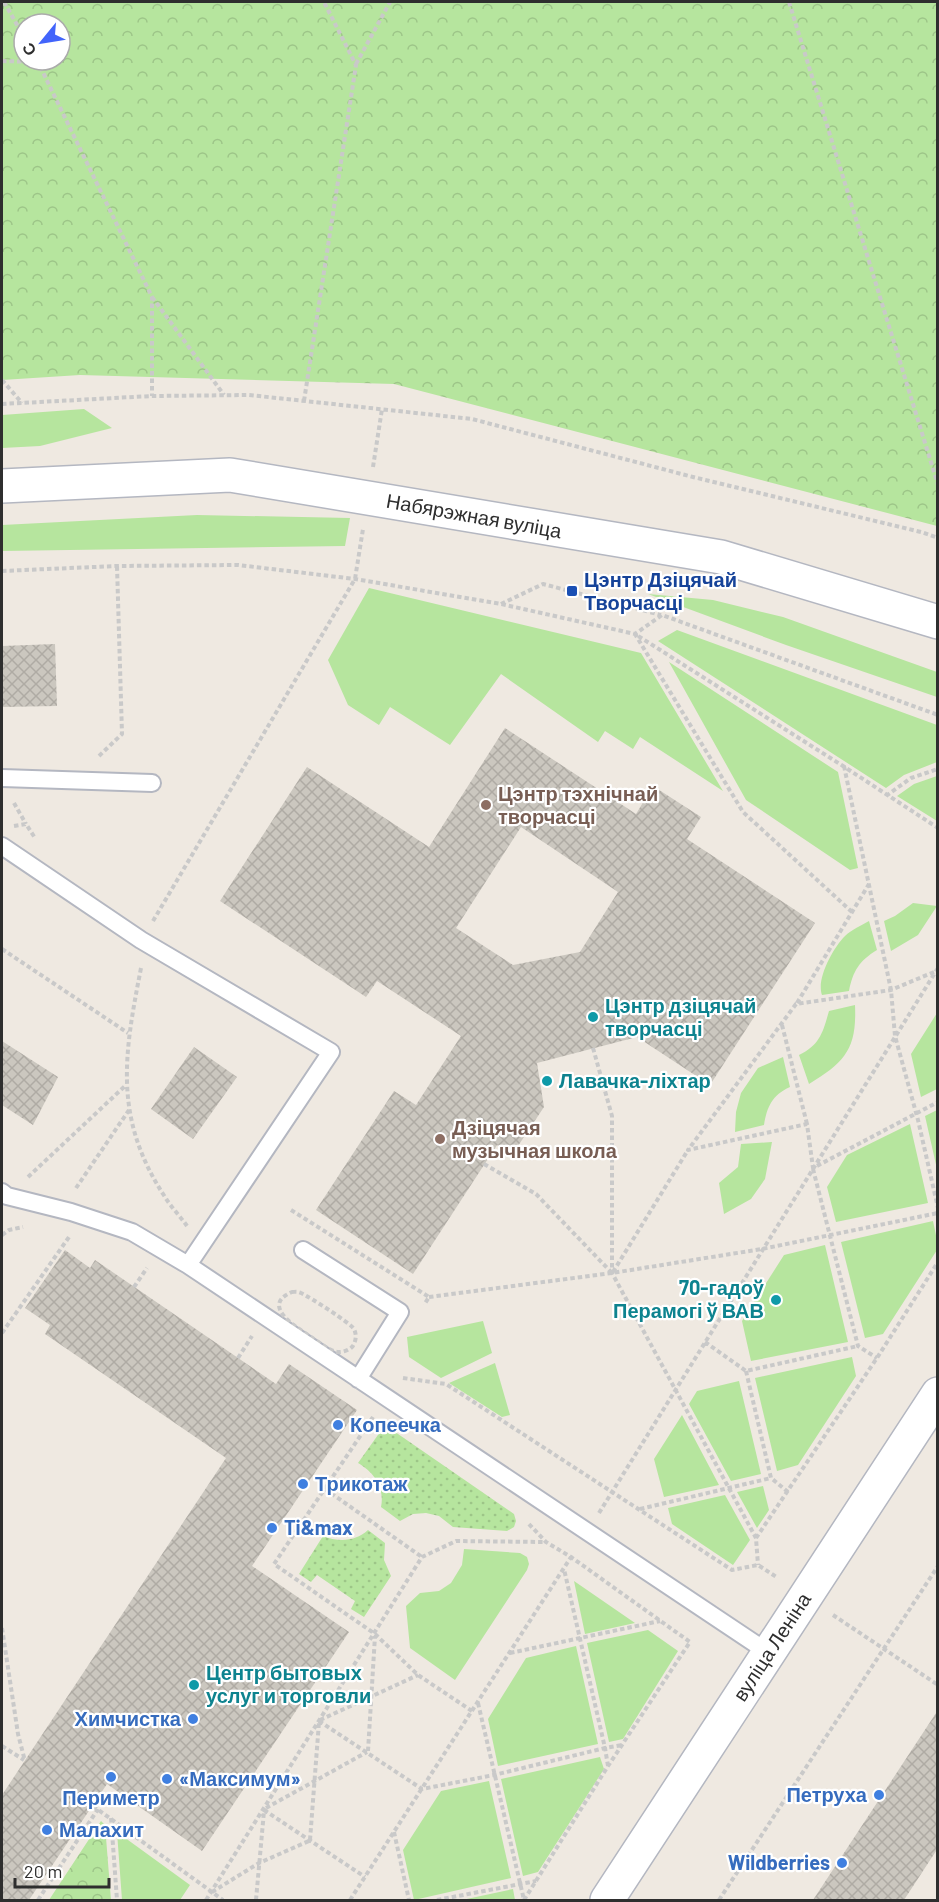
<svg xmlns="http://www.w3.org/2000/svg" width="939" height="1902" font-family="Barlow,sans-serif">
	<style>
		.grass { fill: #b6e59e }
		.forest { fill: url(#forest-crowns); fill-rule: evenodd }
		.park { fill: url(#park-dots) }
		.building { fill: url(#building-cross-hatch); fill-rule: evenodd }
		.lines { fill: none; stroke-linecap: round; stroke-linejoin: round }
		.service-casing { stroke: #b4b7c1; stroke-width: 20 }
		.secondary-casing { stroke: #b4b7c1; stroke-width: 36 }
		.path { stroke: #c9c9c9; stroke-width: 4; stroke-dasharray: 4.5 3; stroke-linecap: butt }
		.service { stroke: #fff; stroke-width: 16 }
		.secondary { stroke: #fff; stroke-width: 33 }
		.transit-dot { fill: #1a4fb4; stroke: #fff; stroke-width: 2 }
		.education-dot { fill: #8d6e63; stroke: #fff; stroke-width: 2 }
		.culture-dot { fill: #0f9aa8; stroke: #fff; stroke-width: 2 }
		.shop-dot { fill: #3f7fe0; stroke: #fff; stroke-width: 2 }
		.labels { text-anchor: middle; stroke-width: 4.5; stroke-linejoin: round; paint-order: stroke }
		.street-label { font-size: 20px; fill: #2e2e2e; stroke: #fff }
		.transit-label { font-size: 20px; font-weight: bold; fill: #164399; stroke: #fff; text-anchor: start }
		.education-label { font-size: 20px; font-weight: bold; fill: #785e54; stroke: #fff; text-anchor: start }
		.culture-label { font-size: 20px; font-weight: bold; fill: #0d838f; stroke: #fff; text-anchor: start }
		.shop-label { font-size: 20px; font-weight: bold; fill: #366cbe; stroke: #fff; text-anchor: start }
	</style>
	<defs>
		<pattern id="forest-crowns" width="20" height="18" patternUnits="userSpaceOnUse" patternTransform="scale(1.5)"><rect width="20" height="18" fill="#b6e59e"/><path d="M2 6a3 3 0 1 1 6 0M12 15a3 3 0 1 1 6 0" fill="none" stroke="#9dc588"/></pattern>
		<pattern id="park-dots" width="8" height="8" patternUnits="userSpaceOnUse" patternTransform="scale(1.5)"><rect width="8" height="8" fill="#b6e59e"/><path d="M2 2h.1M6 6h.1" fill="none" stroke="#9dc588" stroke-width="1.8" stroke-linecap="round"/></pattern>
		<pattern id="building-cross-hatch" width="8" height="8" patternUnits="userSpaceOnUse" patternTransform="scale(1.5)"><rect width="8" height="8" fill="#cbc7bf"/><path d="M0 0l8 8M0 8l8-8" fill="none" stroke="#afaba4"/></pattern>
	</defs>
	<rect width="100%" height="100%" fill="#efe9e1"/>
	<!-- grass -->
	<path class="grass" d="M84 409 112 428 40 446 2 448V415Z
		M197 515 350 518 345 546 2 551V525Z
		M369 588 641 653 723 791 640 737 633 749 605 731 598 742 501 674 450 745 390 707 379 725 348 705 328 660Z
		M648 594 713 600 783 617 937 672V697L786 645Z
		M677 630 937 725V762L904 775 886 788 658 641Z
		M669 662 838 772 858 868 850 870 746 800Z
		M937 776H938L937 821 897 796 914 784Z
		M913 903 937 906 918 935 891 951 884 921 895 916Z
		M869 921 877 950C859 961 853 971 849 991L822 995C816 979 833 948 845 936 851 930 862 925 869 921Z
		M855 1005C857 1049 845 1062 809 1084L799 1055C820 1045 823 1032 829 1011Z
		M937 1013V1089L921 1097 911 1054Z
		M783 1057 790 1087C772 1095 767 1107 764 1125L735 1132 736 1112 741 1093 758 1068Z
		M937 1110V1169L925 1116Z
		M910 1124 928 1203 836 1222 827 1187 847 1155Z
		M772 1142 765 1179 751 1199 724 1214 719 1183 738 1167 741 1144Z
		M933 1221 937 1240V1250L883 1334 865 1338 841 1242Z
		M825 1245 848 1342 751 1361 742 1321 784 1255Z
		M483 1321 492 1353 441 1378 409 1357 407 1337Z
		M852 1357 856 1376 798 1465 777 1471 755 1378Z
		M495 1363 510 1415 502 1417 449 1383Z
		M739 1381 761 1474 731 1481 689 1404 697 1391Z
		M682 1415 719 1485 664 1497 654 1459Z
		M763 1486 769 1510 757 1528 737 1492Z
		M725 1495 750 1540 733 1565 672 1524 668 1508Z
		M464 1549 520 1553 527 1557 529 1564 527 1570 455 1680 410 1648 406 1606 420 1593 439 1591 451 1583 462 1565Z
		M574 1581 635 1623 585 1634Z
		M648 1630 678 1651 623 1739 609 1742 587 1643Z
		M576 1646 598 1744 498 1766 488 1719 526 1658Z
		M600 1757 604 1769 538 1872 523 1876 501 1779Z
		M489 1781 511 1878 414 1900 403 1850 441 1791Z
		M117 1832 190 1885 180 1900H122Z
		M513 1889 515 1900H462Z"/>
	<!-- forest -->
	<path class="forest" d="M2 2H937V526L394 384 80 375 2 380ZM24 24H60V60H24Z
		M101 1821 105 1825 111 1900H49Z"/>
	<!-- park -->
	<path class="park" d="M385 1425 514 1514 516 1521 514 1527 507 1531 453 1527 439 1516 426 1513 413 1514 400 1521 381 1507C385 1488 374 1472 358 1463Z
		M368 1530 385 1543 384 1560 391 1576 364 1617 351 1609 355 1601 317 1575 311 1582 299 1574 323 1536C338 1542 355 1542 368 1530Z"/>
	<!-- building -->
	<path class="building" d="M55 644 57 706 2 707V646Z
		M505 728 636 814 653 786 701 817 687 839 815 923 710 1085 637 1037 537 1063 544 1107 512 1155 497 1145 413 1274 316 1210 394 1091 416 1105 461 1036 377 981 366 997 220 901 307 767 429 847ZM521 827 618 892 580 952 513 965 456 928Z
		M2 1041 58 1077 33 1125 2 1105Z
		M194 1047 237 1077 193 1139 151 1109Z
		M65 1250 90 1268 95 1260 276 1384 289 1364 357 1410 252 1566 349 1632 202 1851 107 1784 29 1900H2V1795L226 1458 45 1334 50 1325 25 1308Z
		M938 1710V1848L904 1900H813Z"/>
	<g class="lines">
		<!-- service casing -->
		<g class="service-casing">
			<path id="service" d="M2 778 152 783
				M2 846 141 940 331 1052 188 1265
				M2 1192 7 1196 71 1212 132 1232 188 1265 769 1653
				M303 1250 400 1312 358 1379"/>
		</g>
		<!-- secondary casing -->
		<g class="secondary-casing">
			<path id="secondary" d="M2 486 230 475 721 557 938 622
				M607 1900 938 1394"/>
		</g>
		<!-- path -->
		<path class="path" d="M4 2 24 37
			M789 2 938 485
			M37 60 152 297V396
			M2 61 37 62
			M356 64 390 2
			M152 297 224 395
			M2 380 22 403
			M304 401 356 65 324 2
			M2 404 152 396 249 395 472 419 693 477 921 532 938 538
			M373 467 382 409
			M2 571 117 566 238 565 355 579 501 604 635 634 662 615 938 715
			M501 604 543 584 661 615
			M99 756 122 734 117 566
			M844 766 891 990 895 1036 918 1120 938 1208
			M886 796 911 778 938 769
			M14 803 26 824
			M14 826 26 824 35 838
			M852 912 743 812 635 634 843 766 938 828
			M153 921 355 579 363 529
			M2 949 128 1033
			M141 968C124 1055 113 1118 165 1197 171 1207 180 1216 187 1226
			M934 972 891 990 796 1004 688 1150 807 1124 813 1168 938 1102
			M797 1003 869 884
			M782 1025 807 1124
			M593 1048 612 1116V1273L756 1538 758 1565
			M484 1164 536 1194 612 1273
			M813 1169 858 1346 877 1358
			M28 1177 125 1086
			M76 1188 129 1110
			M291 1210 429 1297 424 1305
			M2 1235 9 1230 23 1227
			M613 1272 688 1150
			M134 1287 147 1268
			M292 1292C295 1292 297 1291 301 1293 308 1296 352 1324 354 1329 357 1335 356 1342 352 1347 349 1350 344 1352 339 1352 330 1352 319 1342 311 1337 298 1328 259 1306 292 1292Z
			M429 1297 612 1273 762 1249 938 1213
			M2 1333 69 1237
			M705 1342 746 1371 858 1346
			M238 1358 252 1336
			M746 1371 771 1478 788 1492
			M403 1378 446 1384 732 1570 758 1565 778 1578
			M373 1417 274 1564 375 1634 418 1675 472 1711
			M325 1489 422 1557
			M640 1509 771 1478
			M599 1513 938 968
			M756 1538 877 1358 938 1262
			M833 1615 938 1685
			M2 1628 18 1734 25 1761
			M510 1653 660 1621
			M478 1703 524 1900
			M320 1720 418 1675
			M319 1721 422 1789 494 1775 605 1748 564 1569
			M2 1746 24 1760
			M368 1751 375 1636
			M608 1766 605 1748 622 1745
			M93 1806 223 1900
			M266 1808 367 1752
			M264 1810 365 1877
			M111 1818 117 1900
			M394 1832 409 1900
			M310 1840 319 1722
			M212 1892 259 1863 309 1841
			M38 1900 98 1809
			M206 1900 422 1557 456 1541 546 1542
			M256 1900 264 1811
			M350 1900 571 1557
			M437 1900 536 1881
			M524 1900 608 1766 690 1642 571 1557 546 1542 528 1523
			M719 1900 938 1566"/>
		<!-- service -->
		<use href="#service" class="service"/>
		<!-- secondary -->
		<use href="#secondary" class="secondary"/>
	</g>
	<!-- markers -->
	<rect class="transit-dot" x="566" y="585" width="12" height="12" rx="3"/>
	<g class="education-dot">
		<circle cx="486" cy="805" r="6"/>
		<circle cx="440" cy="1139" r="6"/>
	</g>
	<g class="culture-dot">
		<circle cx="593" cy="1017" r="6"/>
		<circle cx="547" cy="1081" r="6"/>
		<circle cx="776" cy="1300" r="6"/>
		<circle cx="194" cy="1685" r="6"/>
	</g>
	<g class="shop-dot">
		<circle cx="338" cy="1425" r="6"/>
		<circle cx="303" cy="1484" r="6"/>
		<circle cx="272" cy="1528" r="6"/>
		<circle cx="193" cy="1719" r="6"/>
		<circle cx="111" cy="1777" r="6"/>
		<circle cx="167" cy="1779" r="6"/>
		<circle cx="879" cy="1795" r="6"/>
		<circle cx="47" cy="1830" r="6"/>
		<circle cx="842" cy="1863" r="6"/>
	</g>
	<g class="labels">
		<!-- street labels -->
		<g class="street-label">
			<text transform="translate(474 516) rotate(10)" y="7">Набярэжная вуліца</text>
			<text transform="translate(772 1647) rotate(-57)" y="7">вуліца Леніна</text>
		</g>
		<!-- transit labels -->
		<g class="transit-label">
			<text x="584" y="587">Цэнтр Дзіцячай<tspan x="584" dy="23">Творчасці</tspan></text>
		</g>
		<!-- education labels -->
		<g class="education-label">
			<text x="498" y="801">Цэнтр тэхнічнай<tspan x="498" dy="23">творчасці</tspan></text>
			<text x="452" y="1135">Дзіцячая<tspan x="452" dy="23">музычная школа</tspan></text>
		</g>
		<!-- culture labels -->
		<g class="culture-label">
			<text x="605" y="1013">Цэнтр дзіцячай<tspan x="605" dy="23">творчасці</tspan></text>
			<text x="559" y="1088">Лавачка-ліхтар</text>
			<text x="764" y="1295" text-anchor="end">70-гадоў<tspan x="764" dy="23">Перамогі ў ВАВ</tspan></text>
			<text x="206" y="1680">Центр бытовых<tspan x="206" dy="23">услуг и торговли</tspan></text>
		</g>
		<!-- shop labels -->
		<g class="shop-label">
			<text x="350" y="1432">Копеечка</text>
			<text x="315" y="1491">Трикотаж</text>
			<text x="284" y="1535">Ti&amp;max</text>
			<text x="181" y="1726" text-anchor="end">Химчистка</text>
			<text x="179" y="1786">«Максимум»</text>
			<text x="867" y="1802" text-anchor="end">Петруха</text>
			<text x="111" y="1805" text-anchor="middle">Периметр</text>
			<text x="59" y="1837">Малахит</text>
			<text x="830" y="1870" text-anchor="end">Wildberries</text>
		</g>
	</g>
	<!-- border -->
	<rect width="939" height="1902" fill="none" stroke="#2e2e2e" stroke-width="6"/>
	<!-- north arrow -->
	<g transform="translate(42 42) rotate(240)"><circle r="28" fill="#ffffff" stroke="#ababab" stroke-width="1.5"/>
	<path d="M0-4.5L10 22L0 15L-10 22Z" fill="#4264fb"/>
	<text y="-9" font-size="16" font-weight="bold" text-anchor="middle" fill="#2e2e2e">С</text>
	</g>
	<!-- scale -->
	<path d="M15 1878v9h94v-9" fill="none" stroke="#2e2e2e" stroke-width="3"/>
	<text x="24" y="1878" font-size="18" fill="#2e2e2e" stroke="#ffffff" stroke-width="4.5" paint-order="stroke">20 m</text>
</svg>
